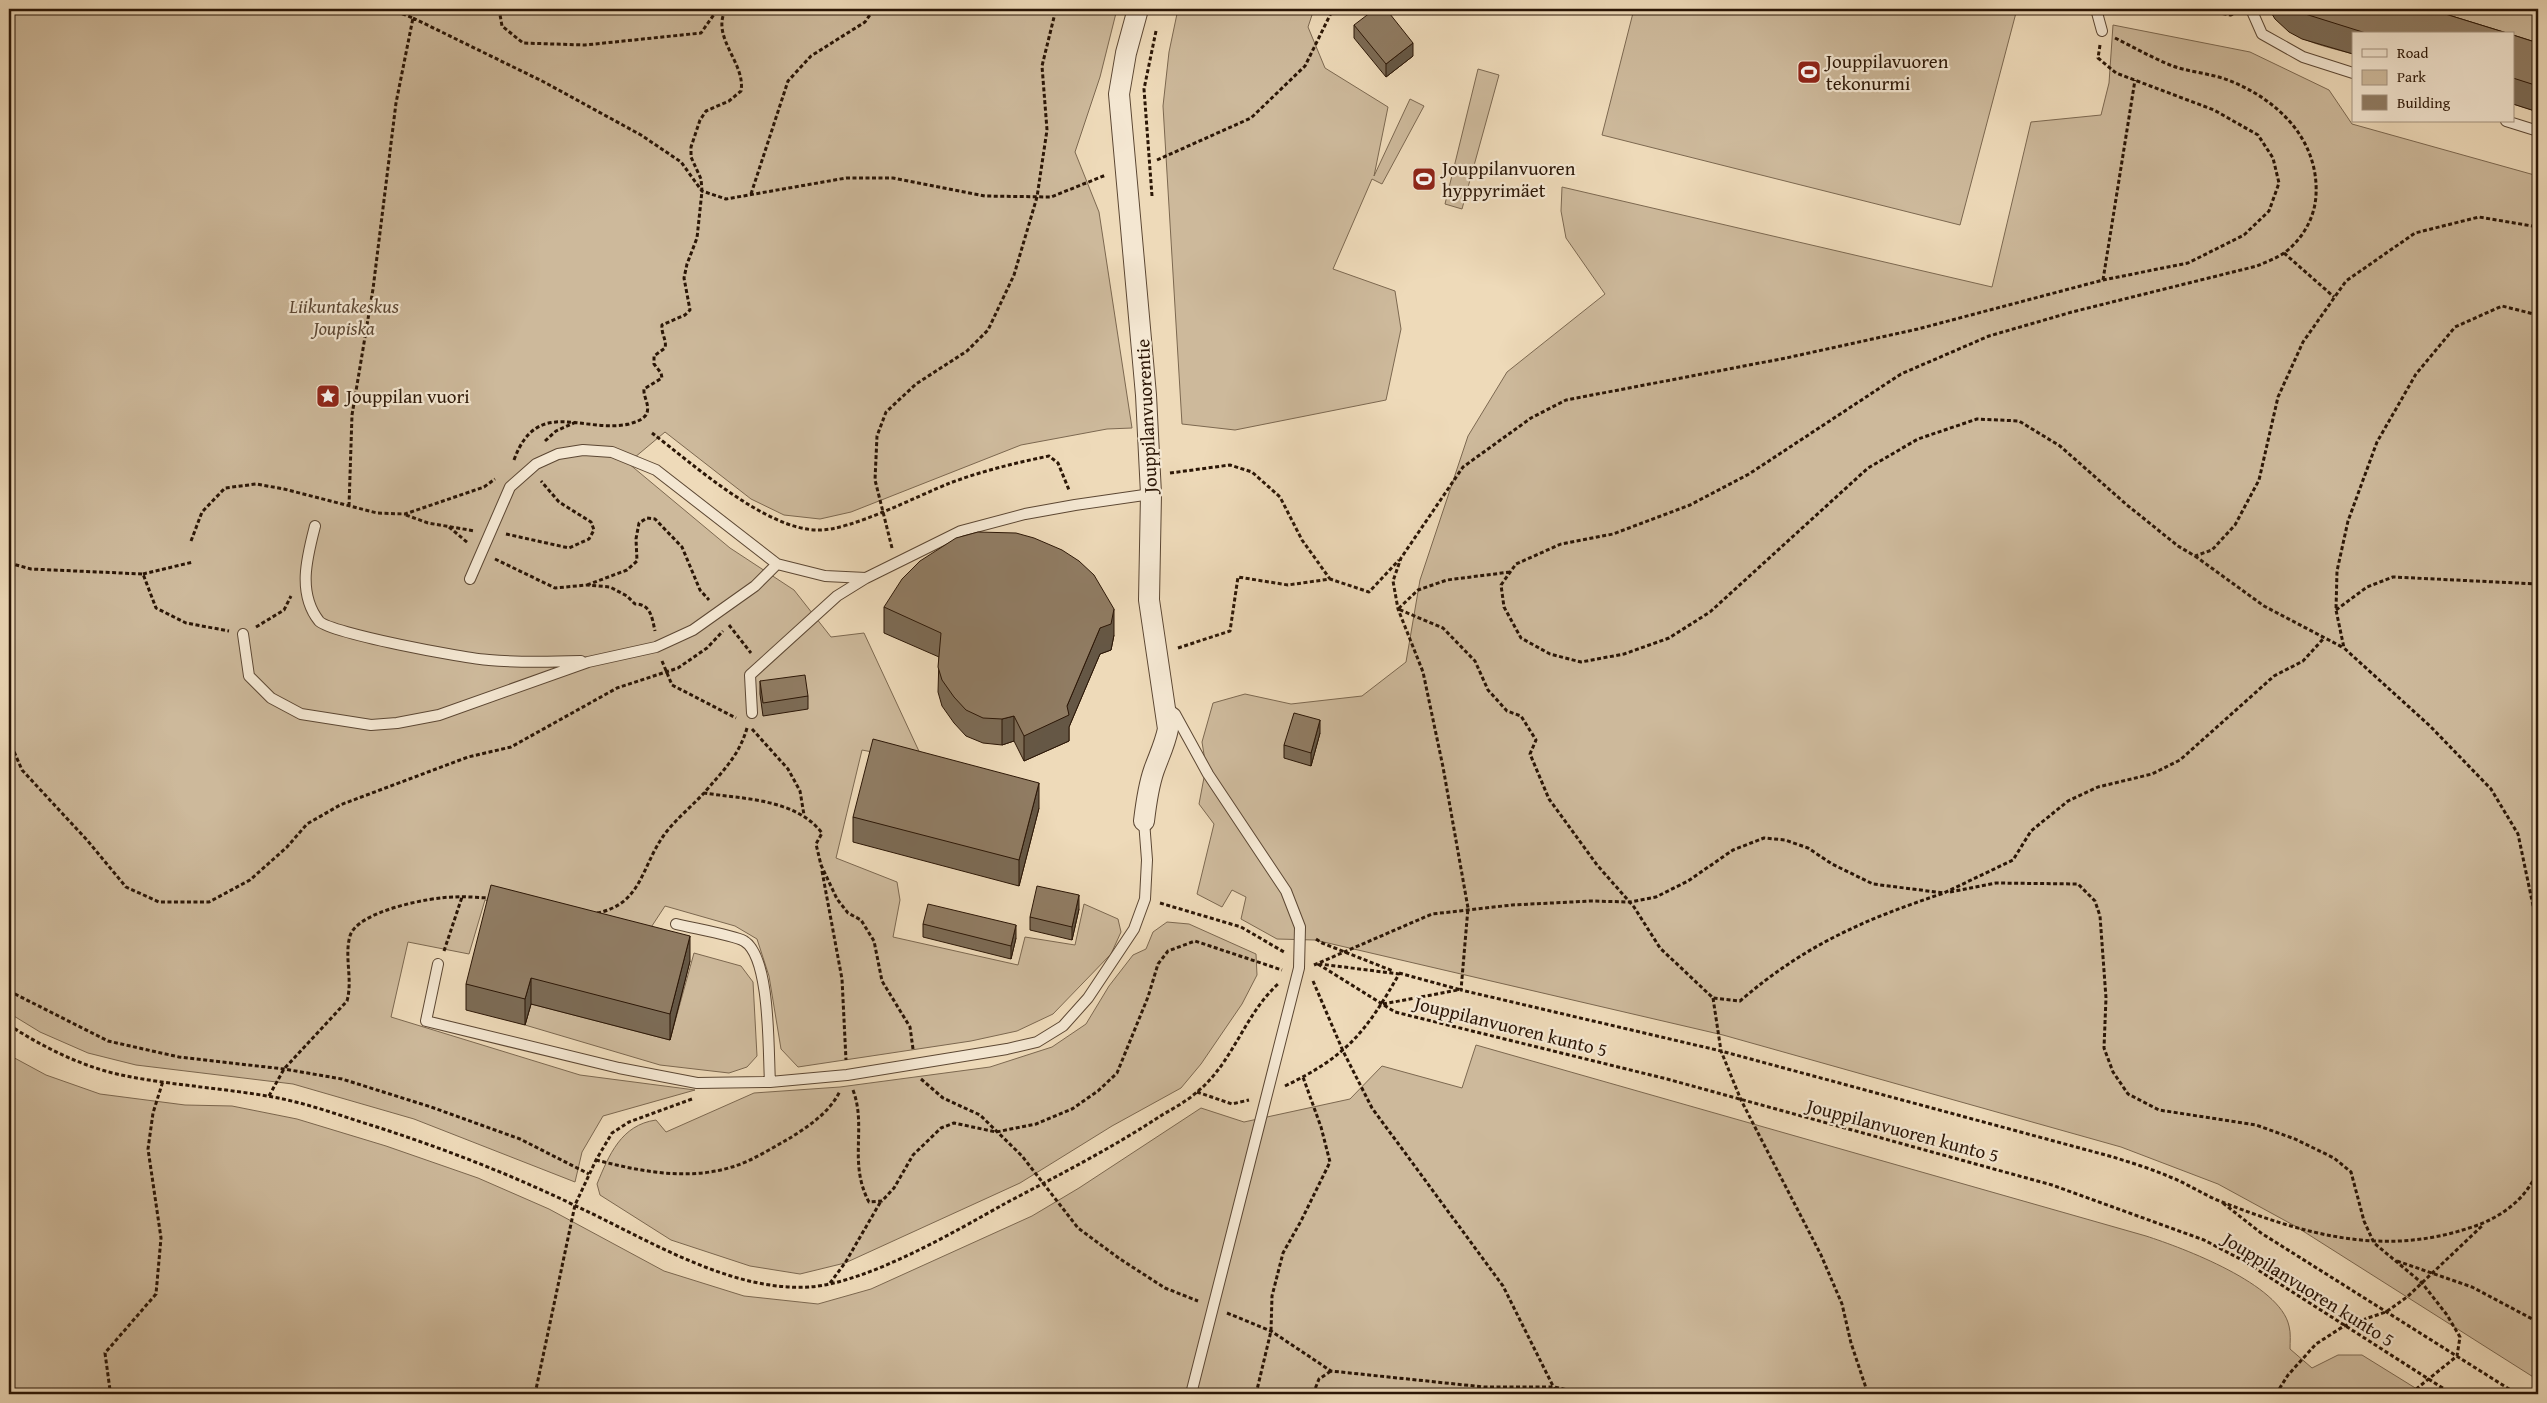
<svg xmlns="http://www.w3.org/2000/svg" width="2547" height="1403" font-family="'Gentium Book Plus',serif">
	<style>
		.green { fill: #cdb99b; stroke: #7c6850 }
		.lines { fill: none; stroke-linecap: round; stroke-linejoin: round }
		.service-casing { stroke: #5c4733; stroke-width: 12 }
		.minor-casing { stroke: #5c4733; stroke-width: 22 }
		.path { stroke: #2b1606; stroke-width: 3; stroke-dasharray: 4 2.5; stroke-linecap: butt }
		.service { stroke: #f4e7d2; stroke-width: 10 }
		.minor { stroke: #f4e7d2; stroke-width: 20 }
		.wall { fill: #7c6b55; stroke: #2b1606 }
		.shaded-wall { fill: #655745; stroke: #2b1606 }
		.building { fill: #907c63; stroke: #2b1606 }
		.labels { text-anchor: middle; stroke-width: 4.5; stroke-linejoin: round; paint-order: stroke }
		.poi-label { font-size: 19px; fill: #2b1606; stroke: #f4e7d2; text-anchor: start }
		.park-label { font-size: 19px; font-style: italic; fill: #5c4733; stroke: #f4e7d2 }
		.street-label { font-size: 19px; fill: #2b1606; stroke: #f4e7d2 }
	</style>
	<rect width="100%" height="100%" fill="#eedab9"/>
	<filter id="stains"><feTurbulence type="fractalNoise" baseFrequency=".004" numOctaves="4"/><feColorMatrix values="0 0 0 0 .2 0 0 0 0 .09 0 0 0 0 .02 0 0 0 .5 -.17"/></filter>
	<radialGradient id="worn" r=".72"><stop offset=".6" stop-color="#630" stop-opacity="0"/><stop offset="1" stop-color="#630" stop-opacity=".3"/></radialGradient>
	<!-- green -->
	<path class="green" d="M9 9H1117L1100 77 1075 152 1099 212 1132 428 1107 429 1021 445 851 512 820 519 784 515 751 499 665 432 628 463 730 548 794 590 831 637 864 633 924 762 862 750 836 858 897 882 900 900 893 937 1018 965 1025 937 1075 945 1084 904 1118 919 1121 932 1111 954 1053 1014 1017 1031 971 1041 798 1067 781 1049 769 976 757 939 735 926 665 906 648 932 624 934 485 900 469 954 408 942 391 1017 580 1075 695 1090 603 1116 582 1152 575 1182 414 1119 293 1084 136 1065 88 1053 40 1032 9 1013Z
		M1178 9H1314L1308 27 1325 68 1388 107 1374 176 1410 99 1424 106 1382 184 1372 179 1333 269 1395 291 1401 329 1386 400 1235 430 1182 424 1163 106 1169 52Z
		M1634 9H2017L1960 225 1602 135Z
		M2269 9H2538V112L2513 104V34H2353V54C2321 45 2287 40 2269 9Z
		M2113 25 2250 52 2329 90 2352 124 2538 176V1380L2295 1226 2218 1184 2121 1147 1723 1035 1315 940 1277 939 1241 919 1246 897 1232 890 1222 907 1197 894 1214 824 1199 804 1206 767 1202 742 1213 703 1245 694 1291 704 1362 696 1406 662 1420 580 1468 436 1507 372 1605 294 1566 238 1561 211 1562 187 1992 287 2031 122 2101 115 2109 83Z
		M1478 69 1499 75 1462 209 1445 204Z
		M1167 922 1189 924 1256 954 1257 975 1242 1004 1201 1064 1181 1088 1112 1126 1020 1183 845 1263 800 1274 750 1266 671 1240 600 1195 597 1184C609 1155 621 1125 656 1120L666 1132 754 1093 840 1087 990 1067 1052 1047 1086 1024 1109 986 1133 955 1146 949 1153 932Z
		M694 953 741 966 753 982 757 1056 747 1067 729 1073 660 1065 525 1025 531 1004 670 1040Z
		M1476 1045 2146 1236C2183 1248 2280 1284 2289 1326 2291 1333 2290 1342 2290 1349L2312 1368 2338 1355H2362L2425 1394H9V1055L46 1075 100 1094 185 1105 232 1106 297 1119 386 1146 478 1178 549 1209 664 1271 744 1296 818 1304 871 1289 1032 1216 1079 1188 1201 1108 1244 1122 1350 1099 1382 1066 1462 1088Z"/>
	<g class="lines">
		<!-- service casing -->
		<g class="service-casing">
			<path id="service" d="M2096 9 2102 31
				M2251 9 2262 34 2303 57 2353 73
				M2506 121 2538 131
				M315 526C307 557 297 593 319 621 329 633 467 659 489 660 520 663 551 662 581 661
				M470 579 510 487 536 464 558 454 583 450 612 452 656 470 777 564 825 576 866 578 961 531 1025 514 1075 505 1151 494
				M243 634 249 676 271 698 301 714 371 725 397 723 439 715 588 662 656 647 693 630 755 586 777 564
				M1168 709 1175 714 1208 774 1286 891 1300 927 1299 968 1191 1394
				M752 713 750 675 837 596 866 578
				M676 924C691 928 733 935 744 941 771 957 768 1052 770 1082
				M438 964 426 1021 619 1068 697 1083 770 1082 847 1075 1007 1049 1037 1042 1063 1026 1088 998 1134 929 1145 899 1147 860 1144 821"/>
		</g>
		<!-- minor casing -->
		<g class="minor-casing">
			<path id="minor" d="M1138 9 1126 53 1119 94 1146 395 1151 494 1149 600 1168 729C1165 744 1159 756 1154 770 1148 787 1146 804 1144 821"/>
		</g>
		<!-- path -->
		<path class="path" d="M499 9 502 26 523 43 585 45 701 33 715 13V9
			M2197 9 2231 15 2235 13
			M413 18 544 82 641 135 681 162 702 191 726 199 846 178H893L985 196 1051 197 1106 175
			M2115 38C2133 47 2151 57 2170 65 2188 72 2209 73 2228 80 2277 99 2319 139 2316 195 2315 217 2303 239 2284 253 2277 258 2266 262 2257 266L2072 312 1989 336 1901 374 1749 474 1690 505 1613 534 1561 544 1516 564 1501 585 1504 607 1521 638 1550 654 1581 662 1624 654 1669 638 1710 612 1868 468 1918 439 1977 419 2019 421 2060 446 2127 505 2178 546 2195 556 2212 550 2235 525 2259 480 2278 397 2303 342 2346 281 2415 233 2479 217 2538 227
			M2100 45 2098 58 2116 73 2214 110 2258 135 2273 158 2279 183 2269 211 2244 235 2188 263 2103 280 1918 329 1786 358 1566 400 1531 418 1463 467 1401 558 1393 581 1398 609 1423 672 1443 767 1468 908 1461 990 1721 1051 2113 1157C2132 1163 2152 1169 2170 1177 2188 1184 2204 1195 2222 1202 2304 1234 2382 1257 2469 1228 2499 1219 2528 1199 2538 1169
			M1157 160 1251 118 1305 66 1333 9
			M751 194 788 81 811 56 865 22 874 9
			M1152 196 1144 89 1156 31
			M2284 253 2334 297
			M2103 280 2135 80
			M2538 315 2502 306 2455 327 2416 374 2377 442 2348 521 2337 571 2336 610 2344 648 2430 726 2491 789 2518 834 2535 915 2538 949
			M652 433C693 464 766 530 818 530 850 531 917 496 950 483 982 471 1015 463 1049 456L1058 463 1069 490
			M545 441 556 431 576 422
			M514 460C537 396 583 434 629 424 636 422 642 420 646 415 651 406 643 397 644 389L662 378 661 373 654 364V356L665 348C667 340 661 334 662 325L685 315 690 310 684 278 687 264 697 238 702 191 701 179 691 157V147L700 120 706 111 729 101 741 91C746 63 710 37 726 9
			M1170 473 1230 465 1252 472 1280 497 1302 540 1330 579
			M349 506 352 415 373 289 396 103 413 18 390 9
			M406 515 428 523 475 531
			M449 527 468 543
			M506 534 569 548 589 539 594 530 591 522 559 502 541 481
			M191 541 202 512 225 488 256 484 284 489 377 513 405 514 484 487 495 479
			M892 548 875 480 877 436 886 412 916 384 967 351 988 330 1014 275 1037 197 1047 130 1042 66 1056 9
			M2195 556 2264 606 2344 648
			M495 559 555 588 587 585 610 587 627 596 635 604C651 604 652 618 655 631
			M9 563 31 569 143 574 156 608 186 623 229 631
			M1510 572 1447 580 1418 590 1398 609 1443 628 1475 661 1488 690 1507 711 1521 716 1536 740 1530 754 1549 799 1597 865 1634 907 1660 948 1713 998 1740 1001C1805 945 1863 920 1944 893
			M143 574 193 562
			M587 585 627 570 637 561 636 539 639 523 647 518 655 519 682 547 700 590 709 600
			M2336 610 2367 587 2393 577 2538 584
			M729 625 751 653
			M256 627 284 610 291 596
			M1178 648 1230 631 1238 577 1288 585 1330 579 1369 592 1399 560
			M662 661 672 685 736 718
			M747 728C739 756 722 772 704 793 744 799 796 799 822 833L816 844 821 865 837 899 848 913 861 920 874 941 882 981 910 1027 913 1049
			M752 729 788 769 800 791 804 815
			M9 740 22 770 87 840 126 887 159 902H209L250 880 287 847 307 824 340 805 468 757 511 747 617 688 678 668 707 648 723 631
			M822 871 842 979 846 1060
			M1950 892 1996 883 2078 884 2095 901 2100 916 2106 998 2104 1048 2113 1072 2128 1094 2159 1110 2256 1125 2295 1139 2334 1158 2351 1172 2364 1221 2374 1243 2422 1283 2447 1315 2460 1337 2457 1356 2410 1394
			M1160 903 1241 927 1284 952
			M597 913C642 904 641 867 664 835 675 820 691 807 704 793
			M1316 939 1322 943 1393 971
			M444 951 462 897
			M1318 964 1395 1012 1667 1079 2052 1185 2204 1240 2244 1261 2452 1394
			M1314 965 1432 914 1512 905 1591 901 1630 902 1656 897 1688 881 1733 850 1764 838 1785 840 1808 848 1832 864 1873 884 1944 893 2013 860 2031 831 2068 801 2098 787 2152 774 2180 760 2274 676 2303 661 2324 638
			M1399 973 1461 990
			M1313 981 1343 1051 1372 1108 1503 1286 1557 1394
			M9 991 108 1041 179 1057 284 1069 342 1079 431 1107 520 1139 589 1174
			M1713 998 1721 1051 1741 1100 1821 1255 1842 1304 1851 1343 1868 1394
			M1383 1004 1458 990
			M9 1025C44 1048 85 1068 126 1076 172 1085 220 1088 267 1096 305 1102 341 1116 377 1127 445 1149 512 1175 576 1206 647 1239 730 1292 810 1287 869 1282 954 1232 1006 1203 1059 1175 1112 1148 1162 1115 1174 1108 1187 1101 1197 1092 1233 1063 1244 1015 1278 984
			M921 1079 943 1098 980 1115 1022 1156 1078 1228 1120 1259 1165 1288 1198 1301
			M1285 1086C1347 1056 1366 1032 1399 974L1320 964
			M853 1090C867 1127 848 1163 869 1202L882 1201 894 1188 913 1155 941 1128 954 1123 996 1132 1036 1124 1072 1109 1098 1091 1117 1073 1148 997 1158 964 1168 951 1195 941 1282 970
			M1197 1092 1232 1104 1249 1100
			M269 1096 284 1069 347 1001C353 979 344 957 350 936 357 911 431 897 454 897 466 896 480 898 492 898
			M596 1160C639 1171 687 1181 732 1167 752 1161 772 1148 790 1138 809 1126 830 1112 840 1091
			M2223 1203 2261 1233 2517 1394
			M2397 1261 2472 1287 2538 1322
			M830 1283 845 1263 881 1201
			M1227 1313 1271 1331 1331 1371 1484 1387H1554L1587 1394
			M114 1394 110 1390 105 1353 156 1294 161 1238 148 1149 153 1113 163 1081
			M535 1394 575 1205 596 1160 612 1133 629 1122 692 1099
			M1256 1394 1271 1331 1272 1296 1283 1253 1301 1221 1330 1162 1321 1127 1303 1077
			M1313 1394 1319 1379 1331 1371
			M2276 1394 2288 1375 2316 1344 2344 1326 2386 1312 2407 1297 2483 1225"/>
		<!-- service -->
		<use href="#service" class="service"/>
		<!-- minor -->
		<use href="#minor" class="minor"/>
	</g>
	<!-- wall -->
	<path class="wall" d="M2269 9H2429L2510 34H2353V54L2302 39 2289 32 2275 19Z
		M1354 25 1413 56 1386 77 1354 38Z
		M2513 35 2538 43V112L2513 104Z
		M884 607 1114 635 1111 650 1100 654 1069 727V741L1024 761 1014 741 1002 745 983 743 966 736 954 723 942 706 938 692 939 657 884 633Z
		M760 681 808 696V709L763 716 760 694Z
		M1320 733 1311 766 1284 758V745Z
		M1039 808 1019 886 853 842V817Z
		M1079 909 1072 940 1030 930V917Z
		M923 924 1016 938 1011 959 923 937Z
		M690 961 670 1040 531 1004 525 1025 466 1010V984Z"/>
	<!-- shaded-wall -->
	<path class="shaded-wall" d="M1413 43V56L1386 77V64Z
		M1114 609V635L1111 650 1100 654 1069 727V741L1024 761V736L1067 706 1100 628Z
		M1014 716V741L1002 745V719Z
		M1320 720V733L1311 766V753Z
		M1039 783V808L1019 886V860Z
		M1079 895V909L1072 940V927Z
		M1016 925V938L1011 959V946Z
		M690 936V961L670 1040V1014Z
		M531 978V1004L525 1025V999Z"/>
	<!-- building -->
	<path class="building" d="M1375 9H1386L1413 43 1386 64 1354 25Z
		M2293 9H2429L2510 34H2369L2302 13Z
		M2513 35 2538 43V86L2513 78Z
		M978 532 1016 533 1034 538 1062 550 1079 561 1094 575 1114 609 1111 624 1100 628 1067 706 1069 715 1024 736 1014 716 1002 719 983 718 966 710 954 697 942 680 938 667 941 633 884 607 902 579 920 561 956 538Z
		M805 675 808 696 763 703 760 681Z
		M1294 713 1320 720 1311 753 1284 745Z
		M873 739 1039 783 1019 860 853 817Z
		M491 885 690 936 670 1014 531 978 525 999 466 984Z
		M1037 886 1079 895 1072 927 1030 917Z
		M928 904 1016 925 1011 946 923 924Z"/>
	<!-- icons -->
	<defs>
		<g id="stadium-square" transform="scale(1.25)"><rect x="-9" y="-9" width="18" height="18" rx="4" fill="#8f2418" stroke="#f4e7d2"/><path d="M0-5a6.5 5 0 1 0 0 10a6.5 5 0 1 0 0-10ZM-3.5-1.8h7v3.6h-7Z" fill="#fff"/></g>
		<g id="sight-square" transform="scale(1.25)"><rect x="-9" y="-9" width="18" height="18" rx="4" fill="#8f2418" stroke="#f4e7d2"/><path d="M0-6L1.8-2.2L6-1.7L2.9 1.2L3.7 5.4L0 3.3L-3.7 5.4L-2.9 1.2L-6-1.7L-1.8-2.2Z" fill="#fff"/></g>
	</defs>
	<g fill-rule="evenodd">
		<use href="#stadium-square" x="1809" y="72"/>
		<use href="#stadium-square" x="1424" y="179"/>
		<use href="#sight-square" x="328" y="396"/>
	</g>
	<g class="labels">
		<!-- poi labels -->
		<g class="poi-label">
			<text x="1826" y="68">Jouppilavuoren<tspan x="1826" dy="22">tekonurmi</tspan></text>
			<text x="1442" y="175">Jouppilanvuoren<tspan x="1442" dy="22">hyppyrimäet</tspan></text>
			<text x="346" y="403">Jouppilan vuori</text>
		</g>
		<!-- park labels -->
		<g class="park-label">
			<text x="344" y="313">Liikuntakeskus<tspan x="344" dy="22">Joupiska</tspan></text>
		</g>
		<!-- street labels -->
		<g class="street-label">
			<text transform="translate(1146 416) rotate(-93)" y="7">Jouppilanvuorentie</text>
			<text transform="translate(1511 1026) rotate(14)" y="7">Jouppilanvuoren kunto 5</text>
			<text transform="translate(1903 1130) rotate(15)" y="7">Jouppilanvuoren kunto 5</text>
			<text transform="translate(2309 1289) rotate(32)" y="7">Jouppilanvuoren kunto 5</text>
		</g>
	</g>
	<!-- margin -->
	<rect width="2547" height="1403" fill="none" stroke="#eedab9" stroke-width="30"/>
	<rect x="10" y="10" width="2527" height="1383" fill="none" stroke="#2b1606" stroke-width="2.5"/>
	<rect x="15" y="15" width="2517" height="1373" fill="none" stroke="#2b1606"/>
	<!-- legend -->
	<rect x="2352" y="32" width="162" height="90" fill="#f4e7d2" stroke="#a49380"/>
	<rect x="2362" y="49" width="25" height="8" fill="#f4e7d2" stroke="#a49380"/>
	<text x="2397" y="58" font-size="15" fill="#2b1606">Road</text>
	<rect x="2362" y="70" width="25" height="15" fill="#cdb99b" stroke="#a49380"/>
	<text x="2397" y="82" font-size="15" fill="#2b1606">Park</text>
	<rect x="2362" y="95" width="25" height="15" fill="#907c63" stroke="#a49380"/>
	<text x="2397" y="108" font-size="15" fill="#2b1606">Building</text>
	<rect width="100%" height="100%" filter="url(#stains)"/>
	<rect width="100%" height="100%" fill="url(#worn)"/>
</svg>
